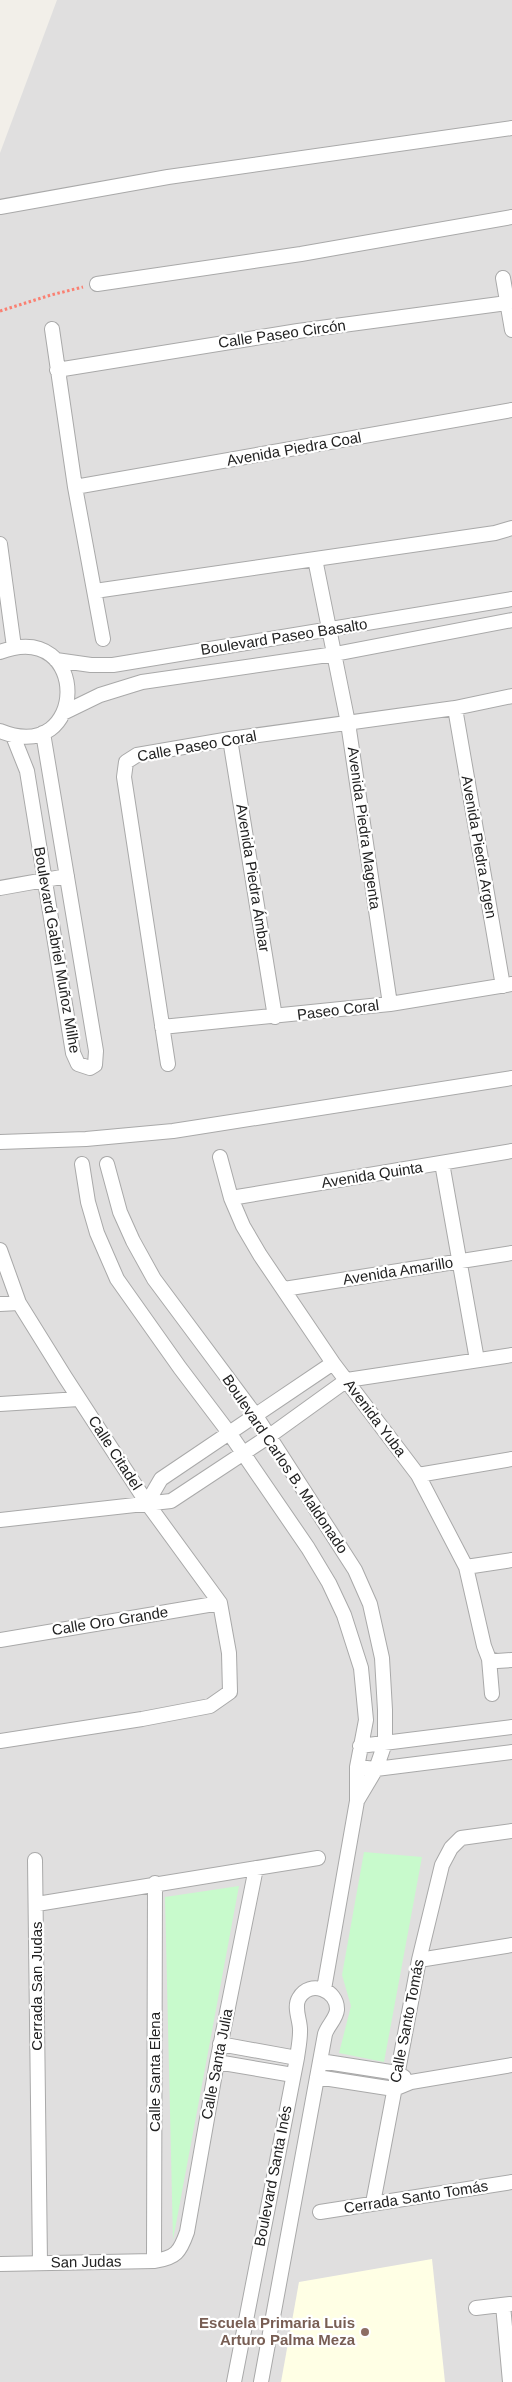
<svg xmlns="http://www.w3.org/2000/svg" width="512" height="2382" font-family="Helvetica,sans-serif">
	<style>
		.residential { fill: #e0dfdf }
		.education { fill: #ffffe5 }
		.park { fill: #c8facc }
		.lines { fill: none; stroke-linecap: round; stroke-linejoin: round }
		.minor-casing { stroke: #a9a9a9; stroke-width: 16 }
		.path { stroke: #fa8072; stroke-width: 3; stroke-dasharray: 2.5 2.5; stroke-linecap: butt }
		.minor { stroke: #fff; stroke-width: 14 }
		.education-dot { fill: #8d6e63; stroke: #fff; stroke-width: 2 }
		.labels { text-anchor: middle; stroke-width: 4.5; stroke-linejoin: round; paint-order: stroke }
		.street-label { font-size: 15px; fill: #222; stroke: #fff }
		.education-label { font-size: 15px; font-weight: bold; fill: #785e54; stroke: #fff; text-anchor: end }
	</style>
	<rect width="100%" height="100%" fill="#f2efe9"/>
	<!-- residential -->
	<path class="residential" d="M57 0H512V2382H0V153Z"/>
	<!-- education -->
	<path class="education" d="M432 2259 445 2382H281L299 2282Z"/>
	<!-- park -->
	<path class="park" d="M364 1852 422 1857 384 2062 339 2053 351 2006 342 1975Z
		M239 1886 173 2240 165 1897Z"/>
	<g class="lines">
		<!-- minor casing -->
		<g class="minor-casing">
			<path id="minor" d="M0 207 168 177 512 128
				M503 278 512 330
				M97 284 301 254 512 217
				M52 329 75 487 103 639
				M57 370 298 331 507 303
				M75 487 512 410
				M0 544 14 647
				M315 559 348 723 390 1004
				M95 591 495 533 512 528
				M0 652C91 618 89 767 0 731
				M56 660 91 665H113L512 599
				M455 708 503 986
				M63 713 100 695 142 682 335 654 512 620
				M13 736 27 771 73 1053 78 1064 90 1068 95 1065 96 1051 43 733
				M230 739 275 1017
				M0 888 67 876
				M162 1027 390 1004 512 984
				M168 1064 124 777 126 762 137 755 230 739 455 708 512 696
				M0 1142 86 1139 173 1131 512 1078
				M220 1157 231 1198 243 1226 260 1255 333 1363 418 1475 466 1567 484 1646 489 1659 492 1694
				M442 1163 477 1360
				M82 1164 88 1202 97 1233 117 1279 180 1368 230 1434 308 1548 329 1583 344 1615 361 1668 366 1720 357 1767V1801
				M107 1164 120 1212 133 1241 154 1279 256 1416 355 1570 370 1604 382 1658 385 1710V1743L376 1769 357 1767
				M231 1198 512 1151
				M0 1250 19 1303 65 1377 147 1503 220 1603 229 1653 230 1692 210 1706 142 1719 0 1741
				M284 1289 512 1253
				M0 1304 19 1303
				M0 1404 79 1399
				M418 1475 512 1459
				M147 1503 161 1479 333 1363
				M0 1520 171 1501 268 1437 347 1380 512 1355
				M466 1567 512 1560
				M0 1640 220 1603
				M489 1659 497 1661 512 1660
				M360 1746 512 1727
				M35 1860 40 2263
				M37 1904 318 1858
				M419 1960 512 1945
				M324 1989 357 1801 376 1769 512 1752
				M220 2044 297 2058
				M320 2061 397 2073 404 2077
				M217 2062 293 2075
				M317 2077 394 2089 411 2082 512 2065
				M373 2203 419 1960 442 1865 451 1848 461 1838 512 1831
				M320 2212 512 2182
				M154 2261 155 1883
				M0 2264 154 2261C176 2258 180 2252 187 2232L217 2062 256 1868
				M503 2305 510 2382
				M476 2308 510 2304
				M234 2382 297 2058C298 2050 300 2041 300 2032 301 2021 293 2008 299 1998 310 1979 338 1990 337 2010 336 2019 328 2025 325 2034L261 2382"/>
		</g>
		<!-- path -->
		<path class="path" d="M0 311 51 295 83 287"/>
		<!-- minor -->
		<use href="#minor" class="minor"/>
	</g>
	<!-- markers -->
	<circle class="education-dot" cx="365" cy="2332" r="5"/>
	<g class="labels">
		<!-- street labels -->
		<g class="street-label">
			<text transform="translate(282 334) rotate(-8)" y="5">Calle Paseo Circón</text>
			<text transform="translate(294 449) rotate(-10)" y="5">Avenida Piedra Coal</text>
			<text transform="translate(284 637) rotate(-9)" y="5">Boulevard Paseo Basalto</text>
			<text transform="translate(197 746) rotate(-10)" y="5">Calle Paseo Coral</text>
			<text transform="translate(364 828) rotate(82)" y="5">Avenida Piedra Magenta</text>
			<text transform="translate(479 847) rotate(80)" y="5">Avenida Piedra Argen</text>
			<text transform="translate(253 878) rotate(81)" y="5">Avenida Piedra Ámbar</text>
			<text transform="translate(57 950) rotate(80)" y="5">Boulevard Gabriel Muñoz Milhe</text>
			<text transform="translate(338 1010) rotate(-7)" y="5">Paseo Coral</text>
			<text transform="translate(372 1175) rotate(-9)" y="5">Avenida Quinta</text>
			<text transform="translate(398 1271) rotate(-9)" y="5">Avenida Amarillo</text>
			<text transform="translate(375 1418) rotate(53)" y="5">Avenida Yuba</text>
			<text transform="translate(115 1453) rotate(57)" y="5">Calle Citadel</text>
			<text transform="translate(285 1464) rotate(56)" y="5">Boulevard Carlos B. Maldonado</text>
			<text transform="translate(110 1621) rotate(-9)" y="5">Calle Oro Grande</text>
			<text transform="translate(37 1986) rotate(-90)" y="5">Cerrada San Judas</text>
			<text transform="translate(407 2021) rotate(-79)" y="5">Calle Santo Tomás</text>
			<text transform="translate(217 2064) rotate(-79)" y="5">Calle Santa Julia</text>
			<text transform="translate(155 2072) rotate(-90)" y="5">Calle Santa Elena</text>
			<text transform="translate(273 2176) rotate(-79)" y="5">Boulevard Santa Inés</text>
			<text transform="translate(416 2197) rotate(-9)" y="5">Cerrada Santo Tomás</text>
			<text transform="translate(86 2262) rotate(-1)" y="5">San Judas</text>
		</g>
		<!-- education labels -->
		<g class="education-label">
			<text x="355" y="2328">Escuela Primaria Luis<tspan x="355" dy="17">Arturo Palma Meza</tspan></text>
		</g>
	</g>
</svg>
